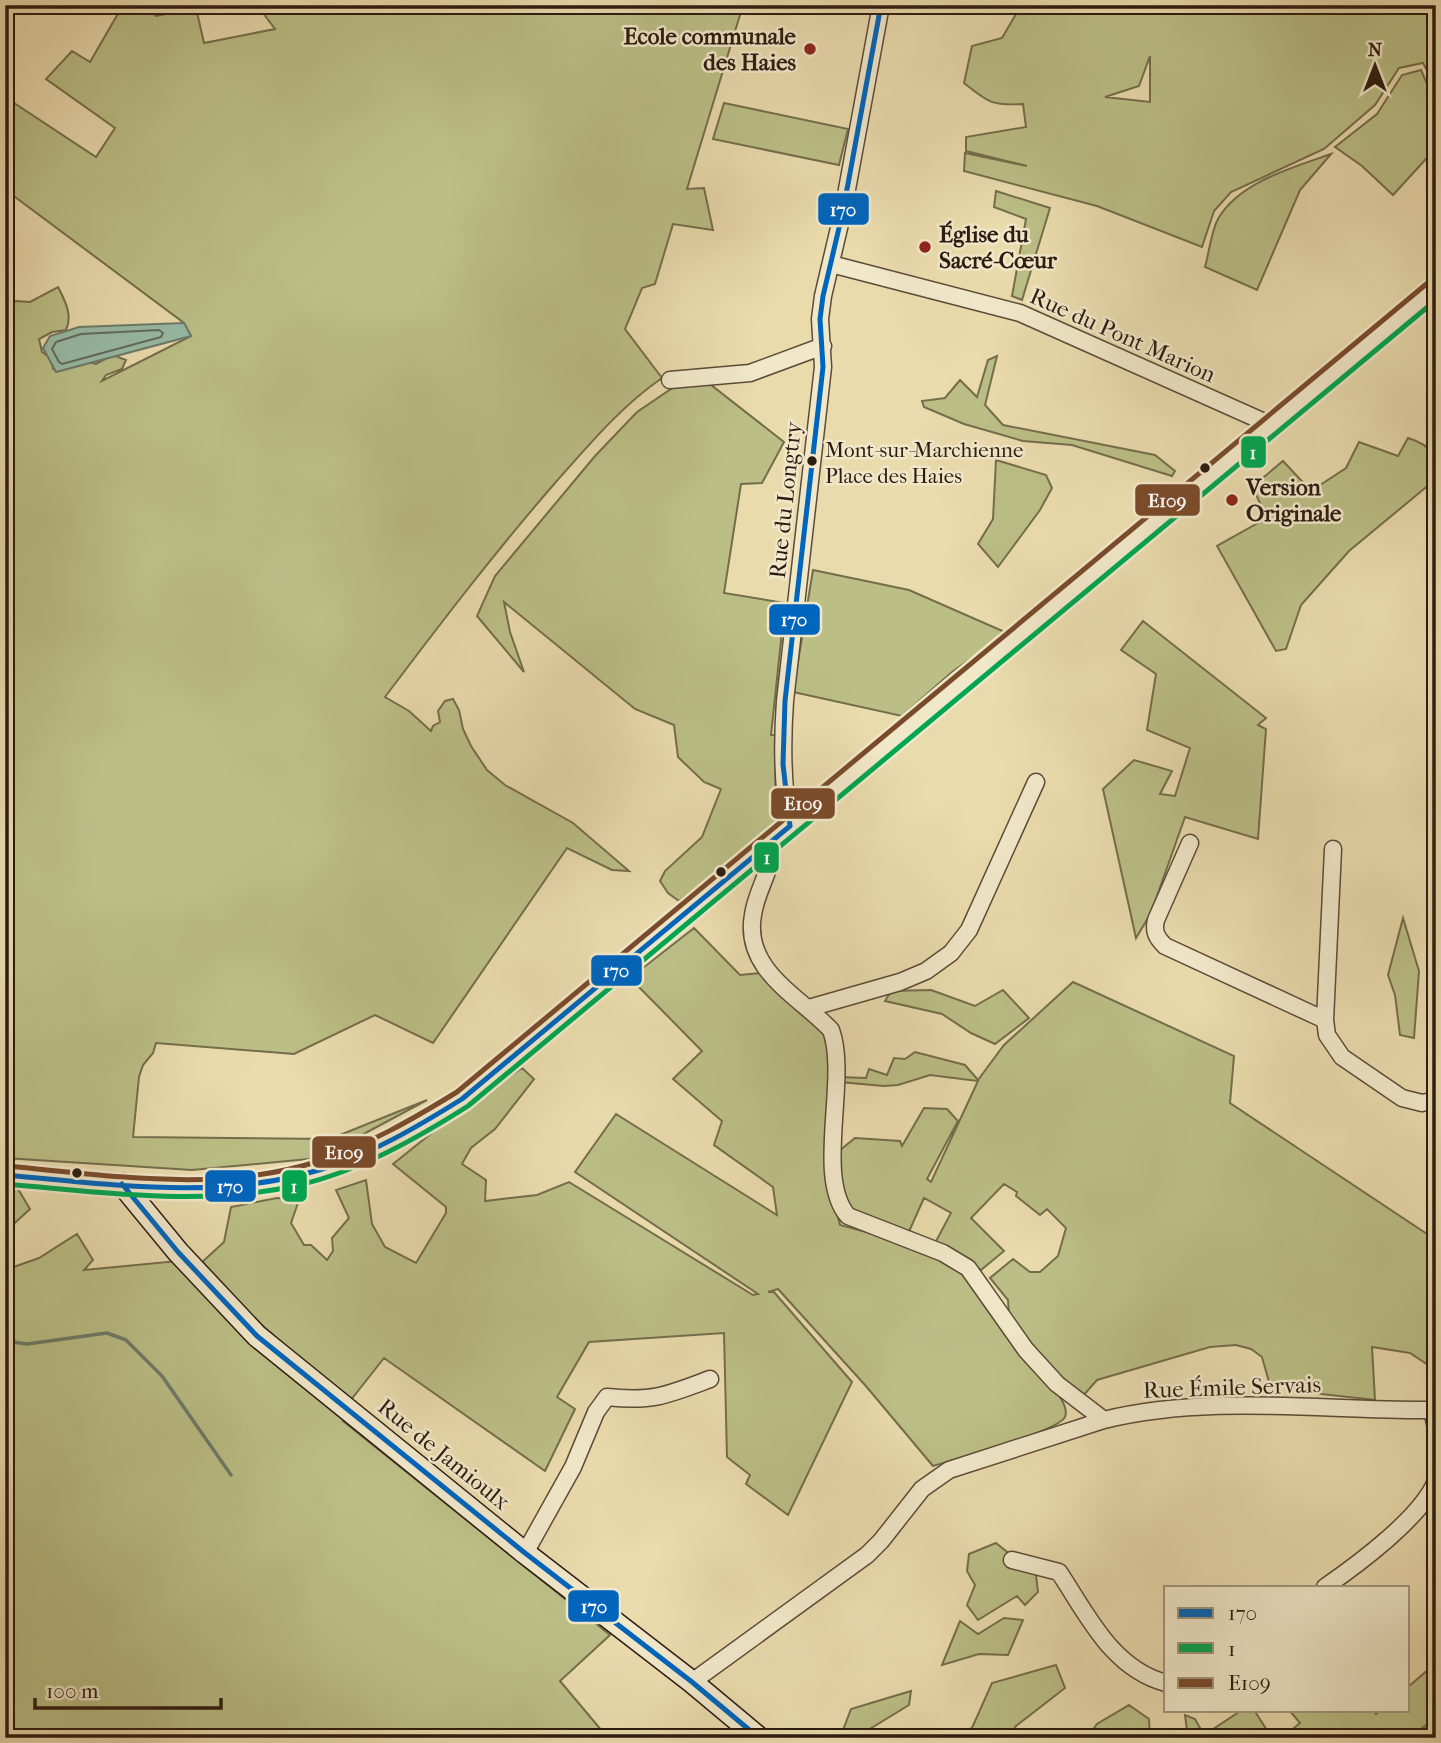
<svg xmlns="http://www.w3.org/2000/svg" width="1441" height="1743" font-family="'IM FELL French Canon',serif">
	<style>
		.green { fill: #bbbf86; stroke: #746d4c; stroke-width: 2; fill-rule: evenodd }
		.water { fill: #98bba6; stroke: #6d7b6a; stroke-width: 2 }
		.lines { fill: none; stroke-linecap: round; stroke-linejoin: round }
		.shore { stroke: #626b5c; stroke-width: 2 }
		.stream { stroke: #6d7b6a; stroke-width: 3.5 }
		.street-casing { stroke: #5c4b38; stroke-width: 19 }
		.secondary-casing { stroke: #2d1b11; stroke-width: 24 }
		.street { stroke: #f1e8ca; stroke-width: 16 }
		.secondary { stroke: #f1e8ca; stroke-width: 21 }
		.bus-1-casing { stroke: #f1e8ca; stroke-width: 10 }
		.bus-2-casing { stroke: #f1e8ca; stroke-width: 10 }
		.bus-3-casing { stroke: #f1e8ca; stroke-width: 10 }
		.bus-1 { stroke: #0065bd; stroke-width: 5 }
		.bus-2 { stroke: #00a651; stroke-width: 5 }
		.bus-3 { stroke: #7a4b2a; stroke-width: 5 }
		.poi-dot { fill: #8f2418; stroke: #f1e8ca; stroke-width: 2.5 }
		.bus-dot { fill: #2d1b11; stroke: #f1e8ca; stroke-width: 2.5 }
		.labels { text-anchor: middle; stroke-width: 5; stroke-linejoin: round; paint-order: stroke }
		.bus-label { font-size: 21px; fill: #2d1b11; stroke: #f1e8ca; text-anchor: start }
		.poi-label { font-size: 23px; font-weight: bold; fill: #2d1b11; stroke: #f1e8ca; text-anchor: start }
		.street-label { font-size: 23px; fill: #2d1b11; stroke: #f1e8ca }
		.line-badge { stroke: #f1e8ca; stroke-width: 2.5 }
		.badge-label { font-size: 19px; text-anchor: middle; font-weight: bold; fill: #fff }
	</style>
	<rect width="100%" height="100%" fill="#eadbad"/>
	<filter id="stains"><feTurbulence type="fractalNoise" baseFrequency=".00286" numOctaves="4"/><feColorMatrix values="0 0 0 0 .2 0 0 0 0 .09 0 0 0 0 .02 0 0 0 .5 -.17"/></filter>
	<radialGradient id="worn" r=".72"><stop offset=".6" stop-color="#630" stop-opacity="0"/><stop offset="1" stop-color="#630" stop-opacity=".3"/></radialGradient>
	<!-- green -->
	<path class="green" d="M123 5H143L156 16 196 8 204 43 275 29 257 5H372L374 7 376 5H743L687 189 704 188 713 230 673 224 655 284 642 288 625 329 662 378C620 407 589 445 555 483 495 552 440 624 385 697L409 711 431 731 433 726 440 722 438 711 445 701 453 699 459 710 463 729 471 746 487 770 505 785 573 823 629 871 612 870 567 848 433 1043 375 1015 294 1054 156 1043 153 1053 143 1065 139 1077 133 1137 330 1139 427 1100 319 1158 192 1170 5 1158V375L9 369 5 365V351L14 335 5 332V306L16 301 30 302 58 287C65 301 73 315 66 330L52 332 39 339 42 352 52 359 53 369C69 372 81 359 96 364L113 355 126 360 122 369 106 375 102 381 191 336 184 323 7 191 9 198 5 217V97L96 157 115 128 46 79 72 51 90 62Z
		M1014 5H1436V87L1423 63 1399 68 1375 105 1324 149 1231 192 1214 211 1202 247 1097 206 964 171 965 153 1027 166 966 151V137L1026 127 1023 104C991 106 988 102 964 83L972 46 1002 38 1016 14ZM1150 56V102L1105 97 1139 86Z
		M1421 70 1436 104V148L1393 195 1362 166 1335 147 1377 114 1402 75Z
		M724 103 848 129 839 165 713 139Z
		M1331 154 1300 190 1257 290 1205 267C1209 253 1211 232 1218 219 1239 182 1294 167 1331 154Z
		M996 191 1050 208 1022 300 1012 296 1026 219 994 207Z
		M997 356 985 405 1003 425 1155 455 1175 471 1172 476 1072 445 1023 441 964 424 924 407 922 401 945 398 960 380 977 397 988 360Z
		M698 381 711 385 784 442 762 483 741 484 724 593 785 603 771 735H776L775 828 679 901 668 893 660 881 665 871 702 837 721 789 704 782 678 757 674 725 635 709 504 602 510 632 524 672 477 616 495 576 595 456 637 412 674 387Z
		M1408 438C1433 446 1436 454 1436 479L1349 551 1301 605 1286 649 1276 651 1217 546 1265 519 1266 515 1252 487 1283 461 1311 491 1346 468 1359 442 1398 456Z
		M996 460 1046 475 1052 488 1040 510 998 567 978 544 993 519Z
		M813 570 909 590 1007 633 952 672 902 716 793 692Z
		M1143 621 1266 718 1258 725 1266 729 1258 839 1185 817 1151 913 1136 938 1103 789 1134 760 1172 771 1160 794 1175 796 1190 748 1147 730 1156 674 1121 650Z
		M1403 918 1419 971 1414 1038 1400 1035 1395 995 1388 975Z
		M694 928 740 975 760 973 829 1034 831 1188 840 1225 903 1242 963 1269 1053 1387C1058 1395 1069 1407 1065 1417 1057 1432 954 1460 933 1466L865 1385 778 1289 768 1292H774L852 1382 788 1515 746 1484 750 1475 727 1457 724 1333 589 1342 557 1397 575 1409 545 1471 384 1358 350 1401 256 1320 200 1264 224 1242 231 1207 277 1198 299 1200 291 1223 304 1245H311L327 1260 333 1251 332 1238 349 1218 336 1190 366 1180 372 1224 385 1247 416 1263 446 1213V1207L393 1164 473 1100 522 1068 534 1079 495 1129 471 1148 462 1164 486 1180 485 1201 537 1195 569 1182 753 1295 758 1294 575 1172 616 1114 777 1215 773 1187 714 1145 722 1121 673 1079 702 1051 630 978Z
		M1073 982 1234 1056 1230 1103 1436 1240 1434 1369 1410 1353 1372 1347 1375 1400 1321 1394 1269 1382 1262 1357 1251 1349 1236 1345 1210 1347 1097 1380 1082 1397 1057 1377 1039 1354 1009 1314 1008 1300 990 1278 1013 1259 1030 1272H1040L1058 1256 1066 1228 1047 1209 1040 1215 1016 1196 1017 1192 1004 1184 971 1218 1004 1251 981 1270 935 1243 951 1213 924 1198 907 1236 862 1219 843 1198 839 1151 855 1138 900 1141 902 1146 924 1108 947 1109 958 1121 927 1179 931 1182 978 1081 930 1075 898 1085 884 1086 840 1082V1077L866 1078 869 1069 887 1075 894 1058 905 1059 915 1052 965 1065 978 1080 1004 1045Z
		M931 990 975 1006 1003 990 1029 1018 995 1044 971 1033 942 1014 885 1001 891 991Z
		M5 1187 18 1189 30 1209 5 1232Z
		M77 1234 93 1260 84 1270 178 1261 346 1417 343 1421 610 1635 560 1681 608 1738H5V1270L39 1258Z
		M996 1543 1036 1575 1038 1592 1025 1605 1017 1596 978 1620 967 1605 975 1585 967 1571 969 1554Z
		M1004 1618 1023 1620 1008 1655 979 1654 942 1665 960 1621 978 1634Z
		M1436 1663V1738H1282L1300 1723 1289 1710H1372L1376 1714 1381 1710H1408V1687Z
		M1056 1665 1065 1688 1016 1726 1009 1738H946L972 1728 992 1683Z
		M911 1691 909 1705 855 1738H840L851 1709Z
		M1129 1705 1149 1719 1150 1738H1087L1097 1724Z
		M1242 1710H1254L1272 1738H1188L1185 1715 1195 1719 1204 1735Z"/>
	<!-- water -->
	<path class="water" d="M184 323 191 336 56 372 43 348 50 336 79 327Z"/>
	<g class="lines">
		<!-- shore -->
		<path class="shore" d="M159 330 163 333 161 337 62 364 59 362 52 349 56 342 81 334Z"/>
		<!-- stream -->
		<path class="stream" d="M5 1341 27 1344 107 1333 126 1340 162 1376 231 1475
			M1409 1738 1436 1719"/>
		<!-- street casing -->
		<g class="street-casing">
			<path id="street" d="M831 264 1020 313 1271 425
				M670 380 750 373 823 346
				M790 826C782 785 782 743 785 701L823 367 820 319 823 296 843 211 881 5
				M1190 843 1156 920C1153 932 1157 938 1165 946L1325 1020
				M1333 849 1325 1020 1327 1035 1342 1057 1402 1098 1422 1103 1436 1100
				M758 853 768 869C763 884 755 899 753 915 743 970 799 996 831 1030 849 1079 814 1177 848 1216L943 1253 968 1268 1026 1350 1057 1384 1104 1420C1211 1394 1323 1411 1432 1410
				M809 1008 900 982 926 971 951 953 969 930 1036 782
				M1436 1409 1432 1410 1436 1428
				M525 1553 573 1467 596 1412 607 1397C653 1402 668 1395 710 1379
				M1012 1560 1059 1572C1087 1614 1112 1669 1166 1683
				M1325 1587C1357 1565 1422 1517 1436 1481
				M692 1682 867 1555 881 1541 922 1489 949 1470 1104 1420"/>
		</g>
		<!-- secondary casing -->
		<g class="secondary-casing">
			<path id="secondary" d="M5 1175C102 1182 202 1200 298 1176 356 1162 412 1131 462 1099L1436 288
				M122 1184 178 1252 257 1336 525 1553 692 1682 759 1738"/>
		</g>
		<!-- street -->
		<use href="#street" class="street"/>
		<!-- secondary -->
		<use href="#secondary" class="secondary"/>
		<!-- bus-1 casing -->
		<g class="bus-1-casing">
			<path id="bus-1" d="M790 826 783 764 785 701 823 367 820 319 823 296 843 211 881 5
				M5 1175C109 1184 217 1201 319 1170 370 1155 417 1127 462 1099L790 826
				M122 1184 178 1252 257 1336 525 1553 692 1682 759 1738"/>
		</g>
		<!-- bus-2 casing -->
		<g class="bus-2-casing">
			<path id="bus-2" d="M5 1184C103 1192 202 1207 299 1185 359 1171 416 1139 468 1106L1436 300"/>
		</g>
		<!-- bus-3 casing -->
		<g class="bus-3-casing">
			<path id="bus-3" d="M6 1166C109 1175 218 1194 319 1161 368 1145 413 1119 457 1092L1430 281"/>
		</g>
		<!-- bus-1 -->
		<use href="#bus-1" class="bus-1"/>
		<!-- bus-2 -->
		<use href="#bus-2" class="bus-2"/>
		<!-- bus-3 -->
		<use href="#bus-3" class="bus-3"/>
	</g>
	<!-- markers -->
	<g class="poi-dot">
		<circle cx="810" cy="49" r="7"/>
		<circle cx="925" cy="247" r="7"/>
		<circle cx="1232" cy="500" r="7"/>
	</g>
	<g class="bus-dot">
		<circle cx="812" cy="461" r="6"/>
		<circle cx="1205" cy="468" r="6"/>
		<circle cx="721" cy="872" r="6"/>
		<circle cx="77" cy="1173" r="6"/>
	</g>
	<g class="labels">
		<!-- bus labels -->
		<g class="bus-label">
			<text x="825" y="457">Mont-sur-Marchienne<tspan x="825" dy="26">Place des Haies</tspan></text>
		</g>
		<!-- poi labels -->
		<g class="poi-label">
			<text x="796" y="44" text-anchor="end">Ecole communale<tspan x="796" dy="26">des Haies</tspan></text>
			<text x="939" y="242">Église du<tspan x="939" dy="26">Sacré-Cœur</tspan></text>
			<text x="1246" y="495">Version<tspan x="1246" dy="26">Originale</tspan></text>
		</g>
		<!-- street labels -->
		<g class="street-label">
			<text transform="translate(1123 335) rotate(24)" y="8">Rue du Pont Marion</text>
			<text transform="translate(785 500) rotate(-84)" y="8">Rue du Longtry</text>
			<text transform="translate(1232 1387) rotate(-2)" y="8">Rue Émile Servais</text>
			<text transform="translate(444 1454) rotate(39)" y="8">Rue de Jamioulx</text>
		</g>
	</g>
	<g class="line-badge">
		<rect x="817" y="192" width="53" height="34" rx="7" fill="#0065bd"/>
		<rect x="1240" y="435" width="27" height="34" rx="7" fill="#00a651"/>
		<rect x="1134" y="483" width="67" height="34" rx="7" fill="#7a4b2a"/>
		<rect x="768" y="603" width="53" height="33" rx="7" fill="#0065bd"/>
		<rect x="770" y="787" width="66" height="33" rx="7" fill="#7a4b2a"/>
		<rect x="753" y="841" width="27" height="33" rx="7" fill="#00a651"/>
		<rect x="590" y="954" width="53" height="33" rx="7" fill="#0065bd"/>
		<rect x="311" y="1135" width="66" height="34" rx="7" fill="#7a4b2a"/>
		<rect x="204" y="1169" width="53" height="34" rx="7" fill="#0065bd"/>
		<rect x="281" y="1169" width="27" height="34" rx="7" fill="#00a651"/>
		<rect x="567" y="1589" width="53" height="34" rx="7" fill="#0065bd"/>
	</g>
	<g class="badge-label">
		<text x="843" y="216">170</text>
		<text x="1253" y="459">1</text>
		<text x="1167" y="507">E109</text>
		<text x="794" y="626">170</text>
		<text x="803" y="810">E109</text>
		<text x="767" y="864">1</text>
		<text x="616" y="977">170</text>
		<text x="344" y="1159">E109</text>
		<text x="230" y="1193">170</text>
		<text x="294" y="1193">1</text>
		<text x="594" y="1613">170</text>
	</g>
	<!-- margin -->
	<rect width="1441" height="1743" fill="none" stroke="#eadbad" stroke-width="28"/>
	<rect x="7" y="7" width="1427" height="1729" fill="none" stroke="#2d1b11" stroke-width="3.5"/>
	<rect x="14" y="14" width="1413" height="1715" fill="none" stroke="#2d1b11" stroke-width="2"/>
	<!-- legend -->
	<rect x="1164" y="1586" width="245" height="126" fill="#f1e8ca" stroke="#a39680" stroke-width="2"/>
	<rect x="1178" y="1608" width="35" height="10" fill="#0065bd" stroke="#a39680" stroke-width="2"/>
	<text x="1228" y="1620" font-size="21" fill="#2d1b11">170</text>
	<rect x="1178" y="1643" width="35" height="10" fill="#00a651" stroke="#a39680" stroke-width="2"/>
	<text x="1228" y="1656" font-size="21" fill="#2d1b11">1</text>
	<rect x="1178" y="1678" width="35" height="10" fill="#7a4b2a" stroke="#a39680" stroke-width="2"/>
	<text x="1228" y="1690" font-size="21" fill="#2d1b11">E109</text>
	<!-- north arrow -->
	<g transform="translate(1375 66)" stroke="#f1e8ca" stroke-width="5" paint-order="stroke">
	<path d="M0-5L12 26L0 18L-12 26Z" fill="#2d1b11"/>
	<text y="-10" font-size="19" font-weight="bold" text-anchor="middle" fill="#2d1b11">N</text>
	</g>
	<!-- scale -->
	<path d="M35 1698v10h186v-10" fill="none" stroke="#2d1b11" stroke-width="3.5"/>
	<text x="46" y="1698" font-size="21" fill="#2d1b11" stroke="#f1e8ca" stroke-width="5" paint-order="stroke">100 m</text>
	<rect width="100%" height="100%" filter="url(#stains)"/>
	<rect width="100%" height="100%" fill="url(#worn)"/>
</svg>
